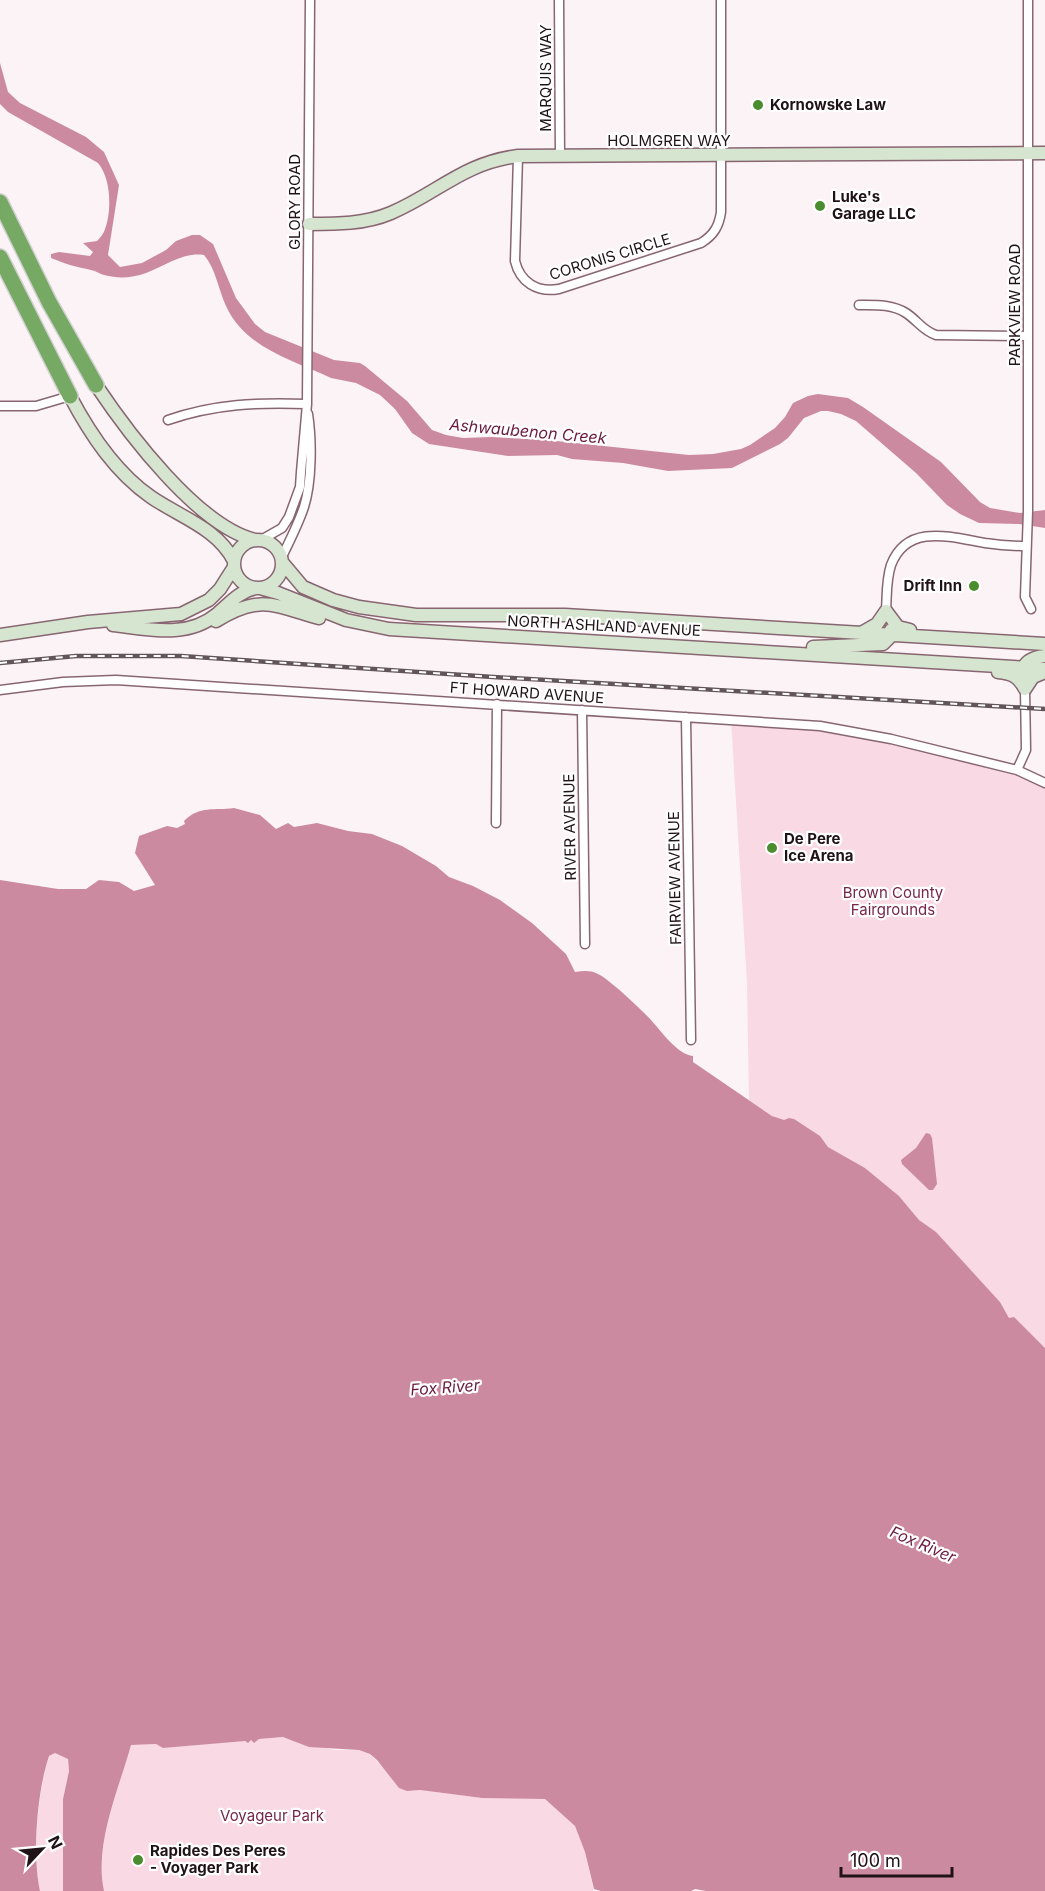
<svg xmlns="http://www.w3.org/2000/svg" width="1045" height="1891" font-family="Inter,sans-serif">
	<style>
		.green { fill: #f9d9e3 }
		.water { fill: #cc8aa1 }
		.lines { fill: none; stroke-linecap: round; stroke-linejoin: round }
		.street-casing { stroke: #886671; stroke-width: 11 }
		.secondary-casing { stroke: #886671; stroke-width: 15 }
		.highway-casing { stroke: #d2d0d1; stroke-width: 18 }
		.street { stroke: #fff; stroke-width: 8 }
		.secondary { stroke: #d6e5d0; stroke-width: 12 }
		.highway { stroke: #76a964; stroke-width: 15 }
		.rail-casing { stroke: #61555a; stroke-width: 4.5 }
		.rail { stroke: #fff; stroke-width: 2; stroke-dasharray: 7; stroke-linecap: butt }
		.poi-dot { fill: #4b8c2f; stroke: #fff; stroke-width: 2 }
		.labels { text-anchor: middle; stroke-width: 4.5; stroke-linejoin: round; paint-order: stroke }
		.street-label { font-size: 15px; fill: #201318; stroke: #fff }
		.poi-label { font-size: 15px; font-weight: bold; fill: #201318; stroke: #fff; text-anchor: start }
		.park-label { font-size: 15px; fill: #762749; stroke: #fff }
		.water-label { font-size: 16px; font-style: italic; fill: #6a1b3f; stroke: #fff }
	</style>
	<rect width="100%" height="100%" fill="#fcf3f6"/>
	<!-- green -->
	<path class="green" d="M731 720 820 726 1017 770 1045 783V1348L1014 1318H1009L1000 1302 968 1267 919 1220 899 1196 865 1168 828 1147 820 1136 772 1116 749 1100 747 983Z
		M283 1737 334 1750H359L370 1754 407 1791 420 1790 482 1798 545 1799 575 1826 585 1852 594 1891H104C94 1844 119 1792 130 1745L156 1744 163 1748 251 1740 254 1743 259 1739Z
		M55 1753 68 1758 69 1771 63 1799V1891H40C32 1854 38 1792 49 1756Z"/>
	<!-- water -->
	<path class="water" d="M0 63 8 92 20 103 86 137 104 152 119 185 108 255 120 267 142 263 166 250 176 241 192 235H200L213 244 236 298 255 324 265 332 334 360 360 363 365 366 407 401 432 430 446 435 463 438 491 437 547 440 689 455 713 454 741 449 750 445 775 428 785 417 793 403 808 396 818 394 848 398 863 407 941 462 980 502 990 508 1020 513 1045 510V528L1019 524 979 523 960 514 947 505 916 473 856 421 841 414 828 411H821L804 418 788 438 780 444 732 468 668 471 623 463 572 459 557 455 508 456 429 444 412 433 395 409 380 395 356 383 331 378C292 360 245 348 226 306 218 289 216 269 204 255 182 252 166 266 146 273 132 278 119 279 104 275 100 274 96 271 91 270 77 267 65 264 51 258V254L59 252 90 256 93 252 83 243 97 241C100 238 104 233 105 229 112 211 111 178 98 163L8 112 0 104Z
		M234 808 260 815 276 829 288 823 294 827 317 823 348 831 372 834 402 846 436 866 449 877 473 886 500 900 532 923 566 954 575 972C583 971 590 970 598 974 608 978 643 1011 651 1020 661 1031 678 1055 693 1056V1062L772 1116 784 1120 789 1118 794 1119 820 1136 828 1147 865 1168 899 1196 919 1220 936 1232 1000 1302 1009 1318 1014 1317 1045 1348V1891H706L695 1889 691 1891H601L594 1889 585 1852 575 1826 545 1799 482 1798 420 1790 407 1791 399 1788 377 1760 370 1754 359 1750 309 1747 283 1737 259 1739 254 1743 251 1740 248 1743 245 1741 163 1748 156 1744 131 1745C118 1792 94 1844 104 1891H63V1799L69 1771 68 1759 55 1753 49 1756C37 1792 32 1854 40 1891H0V880L58 889H86L99 880 119 882 134 891 155 885 135 853 139 836 167 826 177 828 185 824 184 821C200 805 214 811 234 808Z
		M926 1133 930 1134 932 1138 937 1184 933 1190H929L902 1164 901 1160 916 1148Z"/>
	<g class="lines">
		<!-- street casing -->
		<g class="street-casing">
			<path id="street" d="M559 0 560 156
				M1028 0V511L1025 597 1031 609
				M518 156 515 261C520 282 537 293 559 289L701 243C714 235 719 226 721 212V0
				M859 305C875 305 892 304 906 313 917 320 923 331 936 335L1028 336
				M0 406H36L70 396
				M168 420C214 404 259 402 307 404
				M261 540 282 528 289 517 300 487 301 472 307 404 310 0
				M281 559C289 542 298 525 304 507 312 482 312 440 308 414
				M886 611C887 596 886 580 891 565 907 523 951 537 985 543 999 545 1012 546 1026 546
				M0 690 63 682 116 680 820 726 891 739 1017 770 1045 783
				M582 710 585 944
				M686 717 691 1040
				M1017 770 1026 750 1025 689
				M496 823 497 704"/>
		</g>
		<!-- secondary casing -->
		<g class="secondary-casing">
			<path id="secondary" d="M309 224C337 224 365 224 391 213 438 193 463 163 518 156L1045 153
				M96 385C128 433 198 526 255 540
				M70 396C90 434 115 472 151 497 180 517 217 528 234 561
				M234 564a24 24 0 1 1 48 0a24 24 0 1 1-48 0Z
				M282 562 303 587 333 600 359 607 416 615H565L1045 644
				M260 588 278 593 346 620 389 629 1045 669
				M216 621C260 594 273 605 319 618
				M113 625C149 629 187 639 217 614 229 604 239 591 256 588
				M863 632 877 624 886 611 898 627 910 630
				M0 635 88 622 181 614 209 600 220 589 234 567
				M813 647 883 644 889 638 891 630
				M998 672C1012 673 1019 677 1025 689L1033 677 1045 672
				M1022 673C1024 660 1034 657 1045 656"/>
		</g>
		<!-- highway casing -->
		<g class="highway-casing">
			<path id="highway" d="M0 202 49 302 96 385
				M0 257 70 396"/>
		</g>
		<!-- street -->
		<use href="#street" class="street"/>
		<!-- secondary -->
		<use href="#secondary" class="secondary"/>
		<!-- highway -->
		<use href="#highway" class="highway"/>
		<!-- rail casing -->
		<g class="rail-casing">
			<path id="rail" d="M0 663 76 656H181L493 677 1045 709"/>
		</g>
		<!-- rail -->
		<use href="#rail" class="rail"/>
	</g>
	<!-- markers -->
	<g class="poi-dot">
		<circle cx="758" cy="105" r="6"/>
		<circle cx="820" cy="206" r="6"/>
		<circle cx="974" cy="586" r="6"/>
		<circle cx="772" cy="848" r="6"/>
		<circle cx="138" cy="1860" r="6"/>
	</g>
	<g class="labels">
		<!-- street labels -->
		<g class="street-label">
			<text transform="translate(546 78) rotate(-90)" y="5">MARQUIS WAY</text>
			<text x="669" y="146">HOLMGREN WAY</text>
			<text transform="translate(295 202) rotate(-90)" y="5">GLORY ROAD</text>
			<text transform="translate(610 257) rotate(-17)" y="5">CORONIS CIRCLE</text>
			<text transform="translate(1015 305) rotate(-90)" y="5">PARKVIEW ROAD</text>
			<text transform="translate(604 626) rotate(3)" y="5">NORTH ASHLAND AVENUE</text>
			<text transform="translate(527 693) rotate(4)" y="5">FT HOWARD AVENUE</text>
			<text transform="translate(570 827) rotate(-91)" y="5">RIVER AVENUE</text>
			<text transform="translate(675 878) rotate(-91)" y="5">FAIRVIEW AVENUE</text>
		</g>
		<!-- poi labels -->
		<g class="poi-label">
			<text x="770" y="110">Kornowske Law</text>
			<text x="832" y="202">Luke's<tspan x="832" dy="17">Garage LLC</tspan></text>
			<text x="962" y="591" text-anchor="end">Drift Inn</text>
			<text x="784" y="844">De Pere<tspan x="784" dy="17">Ice Arena</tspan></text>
			<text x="150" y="1856">Rapides Des Peres<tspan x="150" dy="17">- Voyager Park</tspan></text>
		</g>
		<!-- park labels -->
		<g class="park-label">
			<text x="893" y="898">Brown County<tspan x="893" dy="17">Fairgrounds</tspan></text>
			<text x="272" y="1821">Voyageur Park</text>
		</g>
		<!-- water labels -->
		<g class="water-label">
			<text transform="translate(528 431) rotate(5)" y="6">Ashwaubenon Creek</text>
			<text transform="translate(445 1387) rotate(-4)" y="6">Fox River</text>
			<text transform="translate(923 1544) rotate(23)" y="6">Fox River</text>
		</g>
	</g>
	<!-- north arrow -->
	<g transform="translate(42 1849) rotate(64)" stroke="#ffffff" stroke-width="4.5" paint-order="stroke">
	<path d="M0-4.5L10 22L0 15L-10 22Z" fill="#201318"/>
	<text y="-9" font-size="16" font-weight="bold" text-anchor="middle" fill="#201318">N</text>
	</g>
	<!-- scale -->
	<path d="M841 1867v9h111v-9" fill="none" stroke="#201318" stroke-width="3"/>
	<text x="850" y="1867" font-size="18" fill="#201318" stroke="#ffffff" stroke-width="4.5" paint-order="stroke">100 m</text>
</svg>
